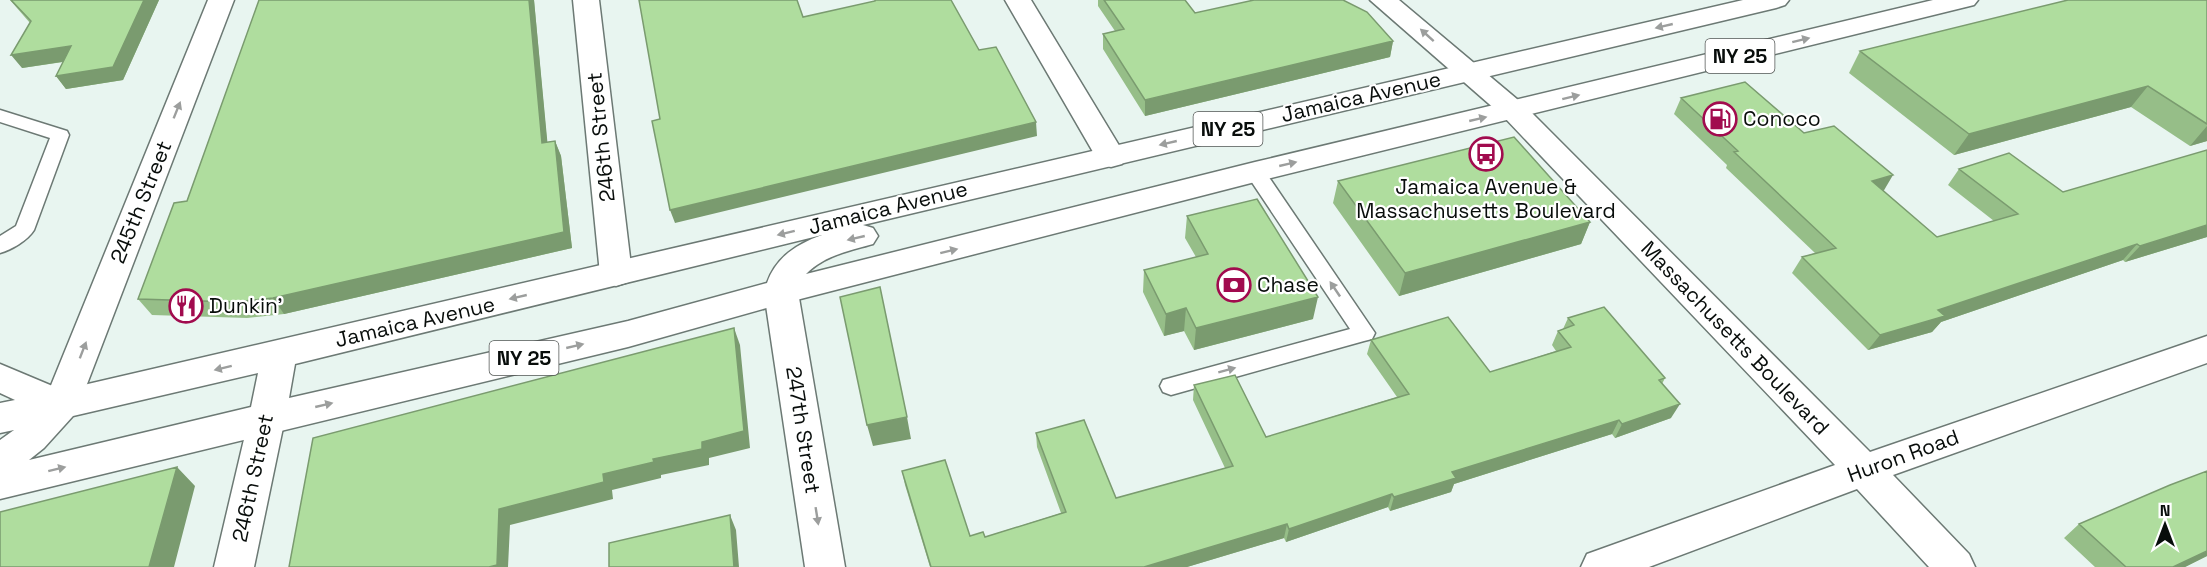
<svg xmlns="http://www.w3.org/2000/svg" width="2207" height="567" font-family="'Space Grotesk',sans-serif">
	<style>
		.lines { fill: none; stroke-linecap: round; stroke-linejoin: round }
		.lane-casing { stroke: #6c7974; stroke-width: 3 }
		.street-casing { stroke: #6c7974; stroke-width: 3 }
		.primary-casing { stroke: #6c7974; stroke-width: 3 }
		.lane { fill: #fff; fill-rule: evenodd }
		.street { fill: #fff; fill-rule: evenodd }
		.primary { fill: #fff; fill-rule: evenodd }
		.wall { fill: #96be88 }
		.shaded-wall { fill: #7a9b6f }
		.building { fill: #afdd9e; stroke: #7a9b6f; stroke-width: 1.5 }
		.oneway { fill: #9c9e9d }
		.labels { text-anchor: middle; stroke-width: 4.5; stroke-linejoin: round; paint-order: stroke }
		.shield { fill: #fff; stroke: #525654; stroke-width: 1.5 }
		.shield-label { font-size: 20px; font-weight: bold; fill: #080d0b }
		.street-label { font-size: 21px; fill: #080d0b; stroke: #fff }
		.poi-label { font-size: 21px; fill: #080d0b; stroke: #fff; text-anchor: start }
	</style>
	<rect width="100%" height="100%" fill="#e8f5f0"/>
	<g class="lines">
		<!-- lane casing -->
		<g class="lane-casing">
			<path id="lane" d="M0 110 67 131 69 135 34 230C28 240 11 250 0 253V236L16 226 50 138 0 122Z
				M1255 166 1262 167 1375 333 1372 339 1364 341 1171 395 1163 392 1160 386 1163 380 1350 329 1245 172 1248 167Z"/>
		</g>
		<!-- street casing -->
		<g class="street-casing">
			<path id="street" d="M208 0H234L79 405 74 415 61 419 48 415 43 405Z
				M573 0H599L632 274 628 282 616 286 604 282 600 274Z
				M1005 0H1031L1126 157 1122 164 1111 167 1100 164Z
				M1370 0H1399L1524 105 1870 452 2207 336V363L1893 475 1969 554 1975 567H1929L1857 489 1649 567H1581L1587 554 1835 465 1504 117Z
				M781 280 793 283 798 292 845 567H805L764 292 769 283Z
				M267 403 280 408 285 418 254 567H214L249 418 254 408Z"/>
		</g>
		<!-- primary casing -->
		<g class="primary-casing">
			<path id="primary" d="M1743 0H1789L1785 5 1776 8 863 225 873 228 878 236 873 244C849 251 825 255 806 274L1255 162 1933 0H1978L1974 5 1255 182 781 304 628 347 0 499V440L14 430 0 433V403L15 400 0 393V364L62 390ZM822 235C797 244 776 257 767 283L628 321 289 398 295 364ZM258 373 251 407 29 460 44 448 73 416Z"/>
		</g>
		<!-- lane -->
		<use href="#lane" class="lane"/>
		<!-- street -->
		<use href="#street" class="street"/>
		<!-- primary -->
		<use href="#primary" class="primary"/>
	</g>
	<!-- wall -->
	<path class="wall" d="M10 0H159L123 80 66 89 56 76 63 62 22 68 30 23Z
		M259 0H534L547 142 555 141 561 156 572 248 284 314 247 318 152 315 138 299 187 201Z
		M1098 0H1185L1195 13 1393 41 1390 57 1145 116 1103 49V34L1115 31 1098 6Z
		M2207 0V141L2190 146 2131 107 1954 155 1849 73 1860 51Z
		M1681 98 1804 133 1883 191 1937 237 1994 221 1948 185 1959 169 2063 192 2207 237 2125 262 2123 260 1941 322 1932 332 1868 350 1792 273 1802 257 1815 253 1726 168 1727 165 1674 114Z
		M1338 181 1590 222 1581 244 1399 296 1333 203Z
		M1187 216 1313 319 1194 350 1184 331 1164 336 1143 292 1144 270 1196 257 1185 238Z
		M1568 318 1665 378 1662 384 1671 418 1615 438 1612 434 1454 484 1451 492 1390 511 1388 507 1286 542 1284 538 1187 567H930L905 485 902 471 970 536 985 537 1061 513 1037 447 1036 433 1116 498 1225 468 1193 400 1194 385 1266 437 1397 397 1367 354 1371 340 1490 372 1556 351 1552 345 1558 331 1563 329Z
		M2079 524 2207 556 2185 567H2095L2064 538Z"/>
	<!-- shaded-wall -->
	<path class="shaded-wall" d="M144 0H159L123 80 66 89 56 76Z
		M529 0H534L549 159 542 143Z
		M1393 41 1390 57 1145 116V100Z
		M71 46 81 59 22 68 11 55Z
		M2148 86 2131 107 1954 155 1969 134Z
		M1036 122 1037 136 675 223 670 210Z
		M2207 126V141L2190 146Z
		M555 141 561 156 572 248 284 314 273 298Z
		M1893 175 1883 192 1872 181Z
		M1590 222 1581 244 1399 296 1405 273Z
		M2207 225V237L2125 262 2140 246Z
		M2137 244 2123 260 1941 322 1932 332 1868 350 1880 335 1938 310Z
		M1318 297 1313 319 1194 350 1196 328Z
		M1186 308 1184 331 1164 336 1166 314Z
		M734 328 740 345 750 448 709 458V465L661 475V478L612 490 613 499 510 525 508 567H489L499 509 603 474 653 459 702 442Z
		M1680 404 1671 418 1615 438 1622 424Z
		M907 417 911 439 873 446 867 425Z
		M1619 420 1612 434 1454 484 1451 492 1390 511 1394 497 1452 472Z
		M177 467 195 486 174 567H149Z
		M1392 494 1388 507 1286 542 1289 529Z
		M730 515 736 530 739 567H734Z
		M1287 524 1284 538 1187 567H1144Z
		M2207 551V556L2185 567H2173Z"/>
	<!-- building -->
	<path class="building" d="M11 0H144L113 67 56 76 71 46 11 55 31 21Z
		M259 0H529L542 143 555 141 564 232 273 298 235 302 138 299 174 203 187 201Z
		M639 0H797L803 17 875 1V0H951L979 50 996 47 1036 122 670 210 652 121 660 119Z
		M1104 0H1185L1195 13 1254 0H1343L1367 12 1393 41 1145 100 1103 34 1124 29Z
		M2068 0H2207V124L2148 86 1969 134 1860 51Z
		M1745 82 1804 133 1834 126 1893 175 1872 181 1937 237 2018 214 1959 169 2009 153 2063 192 2207 150V225L2140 246 2137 244 1938 310 1945 316 1880 335 1802 257 1836 248 1734 152 1738 151 1681 98Z
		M1514 137 1590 222 1405 273 1338 181Z
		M1257 199 1318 297 1196 328 1186 308 1166 314 1144 270 1208 254 1187 216Z
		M880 287 907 417 867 425 840 297Z
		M1604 307 1665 378 1659 380 1680 404 1622 424 1619 420 1452 472 1456 478 1394 497 1392 494 1289 529 1287 524 1144 567H931L902 471 945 460 970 536 983 532 985 537 1066 512 1036 433 1084 420 1116 498 1233 466 1194 385 1235 375 1266 437 1409 394 1371 340 1448 317 1490 372 1571 347 1558 331 1574 325 1568 318Z
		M734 328 744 431 702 442V449L653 459 654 462 603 474 604 482 499 509 497 565 489 567H289L313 438Z
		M177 467 149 567H0V512Z
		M2207 471V551L2173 567H2126L2079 524 2170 485Z
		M730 515 734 567H609V543Z"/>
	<!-- one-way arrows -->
	<defs><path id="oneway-solid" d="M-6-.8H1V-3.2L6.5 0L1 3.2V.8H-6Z" transform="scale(1.5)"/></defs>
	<g class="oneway">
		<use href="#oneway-solid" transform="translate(1664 26) rotate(167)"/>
		<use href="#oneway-solid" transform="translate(1427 35) rotate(-138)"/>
		<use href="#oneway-solid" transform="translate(1801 40) rotate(-14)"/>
		<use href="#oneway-solid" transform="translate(1571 97) rotate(-14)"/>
		<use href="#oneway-solid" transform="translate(177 110) rotate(-68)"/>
		<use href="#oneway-solid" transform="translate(1478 119) rotate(-13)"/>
		<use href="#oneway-solid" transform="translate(1168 143) rotate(167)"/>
		<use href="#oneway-solid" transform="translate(1288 164) rotate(-13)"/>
		<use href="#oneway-solid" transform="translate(786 233) rotate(166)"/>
		<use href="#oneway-solid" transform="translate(856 238) rotate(167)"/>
		<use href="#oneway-solid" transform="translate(949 251) rotate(-14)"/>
		<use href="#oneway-solid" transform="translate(1335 289) rotate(-124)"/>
		<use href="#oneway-solid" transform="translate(518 297) rotate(167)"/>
		<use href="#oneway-solid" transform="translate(575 346) rotate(-13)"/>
		<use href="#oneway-solid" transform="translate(83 350) rotate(-69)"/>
		<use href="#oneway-solid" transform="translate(223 368) rotate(166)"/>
		<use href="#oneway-solid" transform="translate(1227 370) rotate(-15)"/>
		<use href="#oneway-solid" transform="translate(324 405) rotate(-13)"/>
		<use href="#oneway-solid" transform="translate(57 469) rotate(-14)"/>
		<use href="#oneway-solid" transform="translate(817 516) rotate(81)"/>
	</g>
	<!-- icons -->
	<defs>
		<g id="fuel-ring" transform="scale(1.725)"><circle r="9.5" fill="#fff" stroke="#a10b4e" stroke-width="1.5"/><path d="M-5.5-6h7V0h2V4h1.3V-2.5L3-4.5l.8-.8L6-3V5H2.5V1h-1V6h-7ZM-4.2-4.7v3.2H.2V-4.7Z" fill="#a10b4e"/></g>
		<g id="bus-ring" transform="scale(1.725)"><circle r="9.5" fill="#fff" stroke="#a10b4e" stroke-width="1.5"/><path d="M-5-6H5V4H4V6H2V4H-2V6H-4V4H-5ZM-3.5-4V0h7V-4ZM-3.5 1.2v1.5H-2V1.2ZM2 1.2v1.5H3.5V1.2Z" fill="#a10b4e"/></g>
		<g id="bank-ring" transform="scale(1.725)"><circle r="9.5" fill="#fff" stroke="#a10b4e" stroke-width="1.5"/><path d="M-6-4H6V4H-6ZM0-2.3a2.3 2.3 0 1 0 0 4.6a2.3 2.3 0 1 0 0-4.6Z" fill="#a10b4e"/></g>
		<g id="restaurant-ring" transform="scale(1.725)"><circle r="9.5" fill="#fff" stroke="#a10b4e" stroke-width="1.5"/><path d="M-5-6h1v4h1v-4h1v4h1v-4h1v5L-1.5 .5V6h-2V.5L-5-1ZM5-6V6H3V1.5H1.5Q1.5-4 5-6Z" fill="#a10b4e"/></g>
	</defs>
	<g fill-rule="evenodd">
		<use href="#fuel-ring" x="1720" y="119"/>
		<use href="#bus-ring" x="1486" y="154"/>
		<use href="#bank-ring" x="1234" y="285"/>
		<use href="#restaurant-ring" x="186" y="306"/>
	</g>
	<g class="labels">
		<!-- shield labels -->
		<g class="shield">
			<rect x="1705.5" y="39" width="69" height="34" rx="4.5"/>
			<rect x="1193.5" y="112" width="69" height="34" rx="4.5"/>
			<rect x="489.5" y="341" width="69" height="34" rx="4.5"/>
		</g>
		<g class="shield-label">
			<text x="1740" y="63">NY 25</text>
			<text x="1228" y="136">NY 25</text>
			<text x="524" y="365">NY 25</text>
		</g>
		<!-- street labels -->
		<g class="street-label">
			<text transform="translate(1361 97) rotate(-13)" y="7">Jamaica Avenue</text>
			<text transform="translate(601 137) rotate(-96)" y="7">246th Street</text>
			<text transform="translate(141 202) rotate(-68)" y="7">245th Street</text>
			<text transform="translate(888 208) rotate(-14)" y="7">Jamaica Avenue</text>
			<text transform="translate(415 322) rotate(-13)" y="7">Jamaica Avenue</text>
			<text transform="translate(1735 338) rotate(46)" y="7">Massachusetts Boulevard</text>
			<text transform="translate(803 430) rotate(81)" y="7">247th Street</text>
			<text transform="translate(1903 456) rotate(-20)" y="7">Huron Road</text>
			<text transform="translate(253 478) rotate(-78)" y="7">246th Street</text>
		</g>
		<!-- poi labels -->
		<g class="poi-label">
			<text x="1743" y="126">Conoco</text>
			<text x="1486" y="194" text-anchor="middle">Jamaica Avenue &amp;<tspan x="1486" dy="24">Massachusetts Boulevard</tspan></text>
			<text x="1257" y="292">Chase</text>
			<text x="209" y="313">Dunkin'</text>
		</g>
	</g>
	<!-- north arrow -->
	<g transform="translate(2165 525)" stroke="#ffffff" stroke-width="4.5" paint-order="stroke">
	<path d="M0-4.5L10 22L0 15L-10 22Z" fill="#080d0b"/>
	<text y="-9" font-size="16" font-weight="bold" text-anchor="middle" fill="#080d0b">N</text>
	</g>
</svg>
